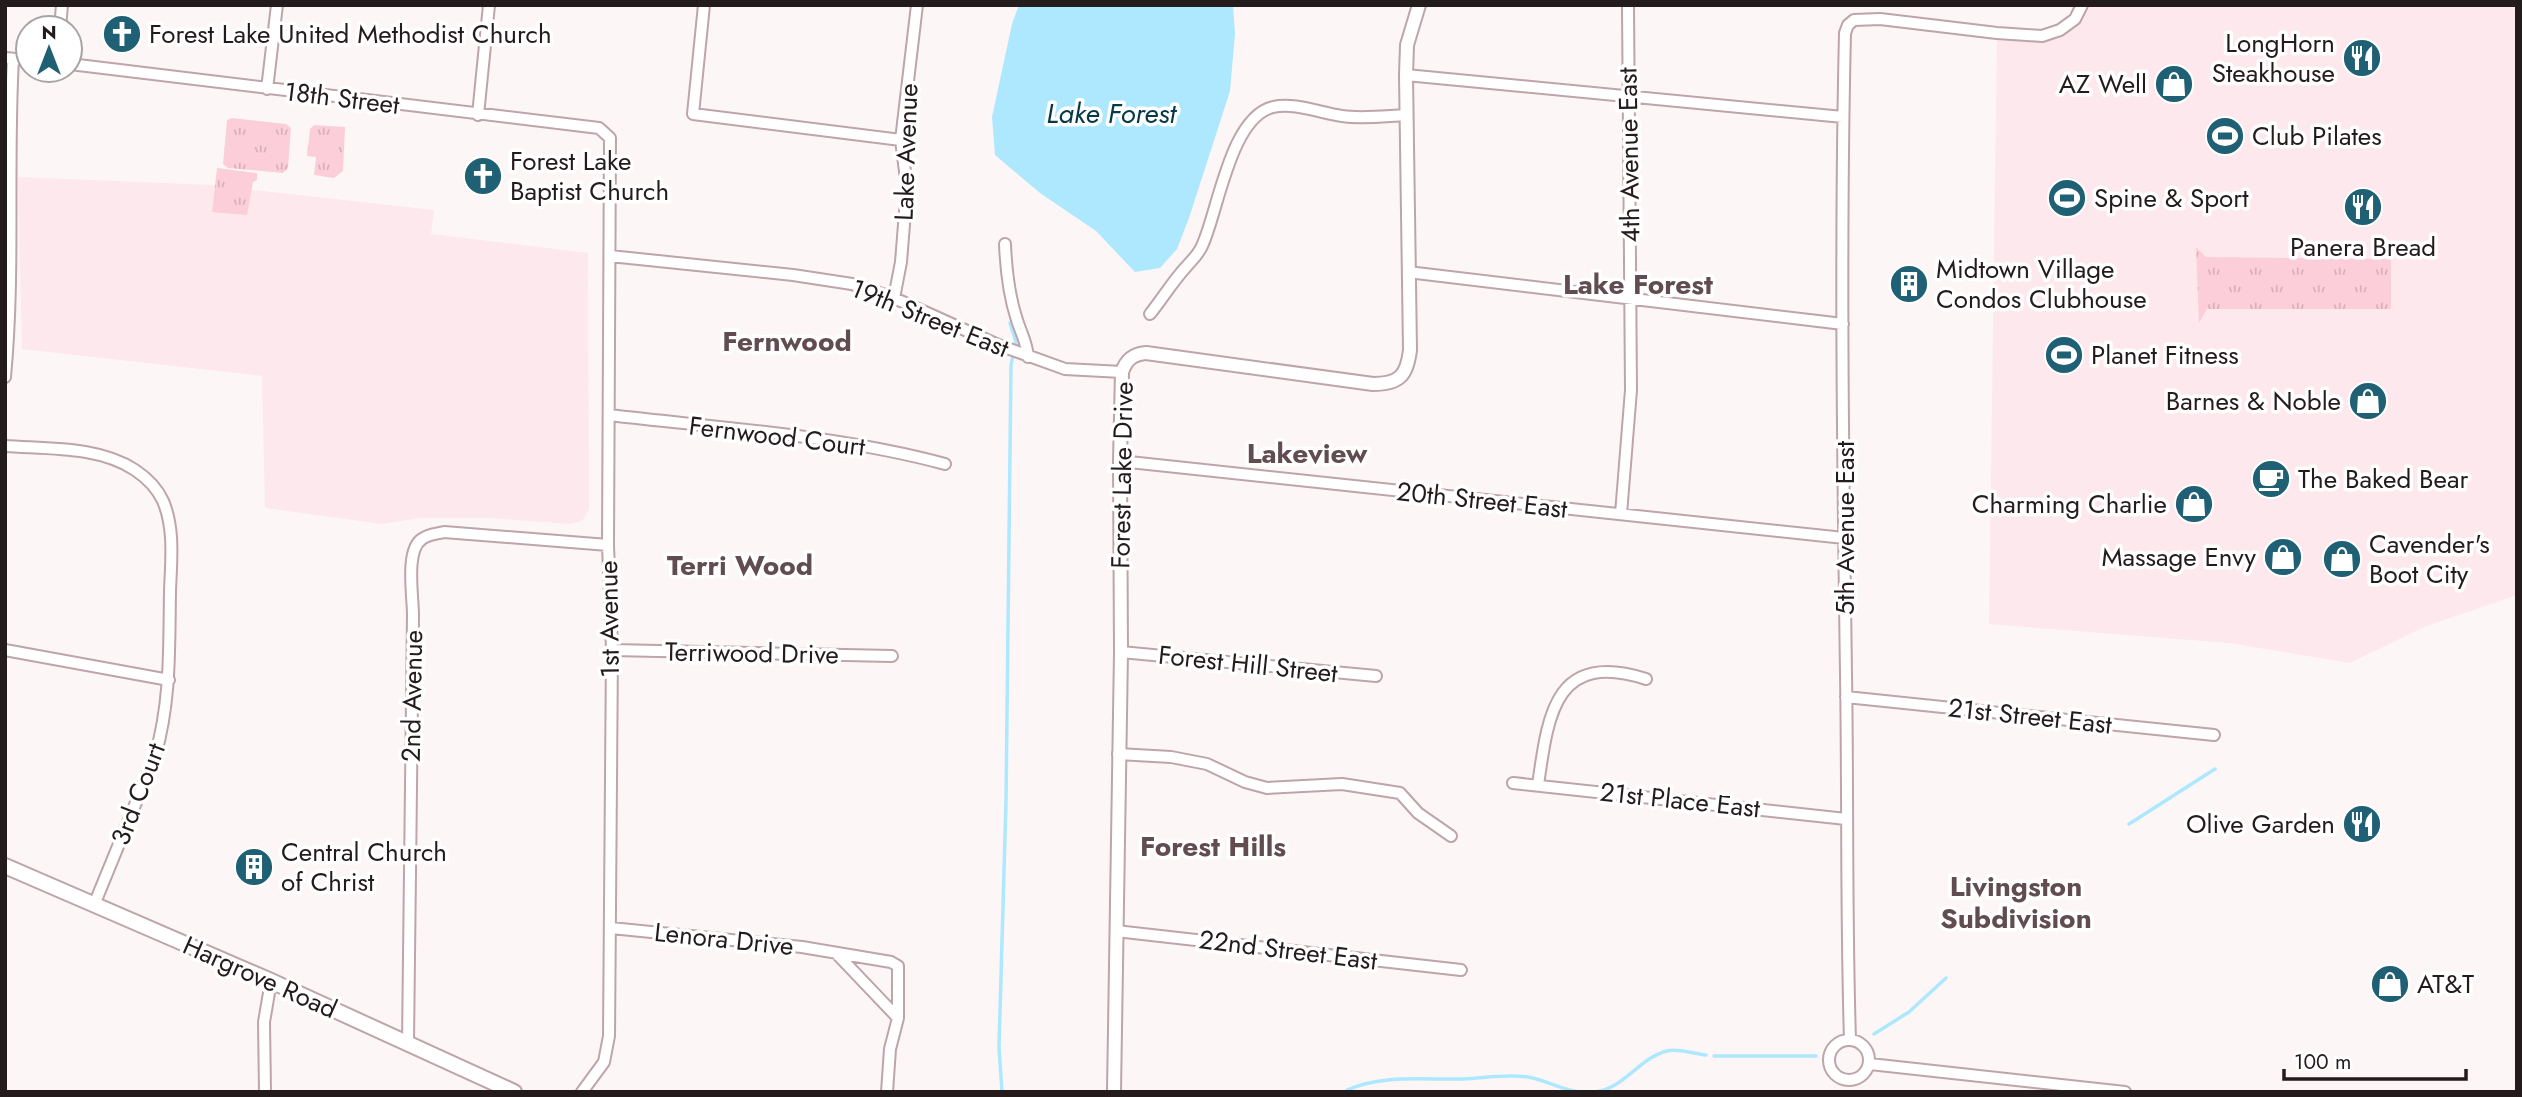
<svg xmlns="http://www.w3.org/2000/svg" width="2522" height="1097" font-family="Jost,sans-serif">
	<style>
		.built { fill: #fde8ed }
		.park { fill: url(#park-tufts) }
		.water { fill: #ade8fe }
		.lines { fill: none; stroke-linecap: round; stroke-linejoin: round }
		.stream { stroke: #ade8fe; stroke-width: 3.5 }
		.minor-casing { stroke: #bda5aa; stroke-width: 14 }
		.tertiary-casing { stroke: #bda5aa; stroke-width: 16 }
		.secondary-casing { stroke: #bda5aa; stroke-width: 18 }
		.minor { stroke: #fff; stroke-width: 10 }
		.tertiary { stroke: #fff; stroke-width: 12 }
		.secondary { stroke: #fff; stroke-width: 14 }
		.labels { text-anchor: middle; stroke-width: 7; stroke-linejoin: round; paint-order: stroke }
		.poi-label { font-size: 26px; fill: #241b1d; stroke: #fff; text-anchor: start }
		.street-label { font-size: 26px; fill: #241b1d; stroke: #fff }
		.water-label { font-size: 28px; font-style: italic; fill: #053948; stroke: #fff }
		.neighbourhood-label { font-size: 28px; font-weight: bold; fill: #604c51; stroke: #fff }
	</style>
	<defs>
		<pattern id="park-tufts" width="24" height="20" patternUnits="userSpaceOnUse" patternTransform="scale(1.75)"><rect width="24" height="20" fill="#fcced9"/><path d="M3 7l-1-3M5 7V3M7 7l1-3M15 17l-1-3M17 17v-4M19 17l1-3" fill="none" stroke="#d8b0ba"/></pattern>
	</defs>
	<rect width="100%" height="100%" fill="#fcf6f7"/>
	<!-- built -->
	<path class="built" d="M2082 5H2517V595L2424 627 2350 663 2229 643 1989 624 1997 33 2060 30Z
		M18 177 210 185 434 210 431 234 588 253 589 509 582 521 569 524 491 518H420L382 524 265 508 262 376 22 349Z"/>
	<!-- park -->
	<path class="park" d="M232 118 286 124 291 128 288 168 283 173 228 168 223 164 227 120Z
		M314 125 345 127 343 171 334 178 314 175 316 157 307 156 310 129Z
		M217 168 257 173V180L253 182 247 215 212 212Z
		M2196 247 2206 257 2391 259V309H2207L2199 323Z"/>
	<!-- water -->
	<path class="water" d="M1019 5H1233L1235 34 1230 91 1189 218 1177 249 1160 268 1135 272 1096 231 1040 193 995 155 992 117 1012 24Z"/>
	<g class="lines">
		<!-- stream -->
		<path class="stream" d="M2129 824 2215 769
			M1874 1034 1909 1012 1946 978
			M1714 1056H1816
			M1347 1090C1384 1074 1424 1080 1464 1079 1485 1078 1506 1074 1528 1077 1546 1080 1562 1090 1580 1092
			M1002 1092 999 1047 1006 801 1011 365 1016 342 1010 323
			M1595 1092C1625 1088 1639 1058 1667 1051 1678 1048 1694 1054 1706 1055"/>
		<!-- minor casing -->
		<g class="minor-casing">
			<path id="minor" d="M704 5 693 114 901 140
				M60 28 62 5
				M5 58 28 60
				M70 64 599 128 610 138 608 545 612 650 609 1036 604 1062 582 1092
				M1406 75 1843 117
				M267 89 277 5
				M478 115 489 5
				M1005 244C1006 269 1009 296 1017 320 1021 333 1027 343 1028 357
				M610 256 793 275 852 284 894 298 996 344 1065 369 1122 372
				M1408 272 1843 324
				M894 298 901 262 907 187 901 140 917 5
				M1150 314C1162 299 1173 281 1186 267 1192 260 1198 255 1202 246 1218 212 1230 117 1273 107 1295 102 1320 113 1342 116 1362 119 1385 116 1406 115
				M5 377C15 271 7 165 13 59
				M609 415C719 428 838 435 945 464
				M5 446C47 449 99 446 135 470 147 478 157 488 163 501 175 529 171 562 170 591 169 647 171 702 155 756L94 905
				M1120 461 1844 538
				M1621 514 1631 390 1628 5
				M5 650 169 680
				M612 650 892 656
				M1121 652 1376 676
				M1846 697 2214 735
				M1118 754 1171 757 1207 764 1245 782 1267 788 1342 784 1400 793 1418 813 1451 836
				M1513 783 1846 819
				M1538 785C1548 714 1555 650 1646 679
				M611 928 802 947 891 962 898 966V1018L890 1049 887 1092
				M1116 931 1461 970
				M837 954 898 1018
				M1850 1039C1846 917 1848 796 1846 674 1843 461 1840 247 1845 33L1848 25 1854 20 1880 19 1997 33 2042 36 2060 30 2075 19 2082 5
				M1829 1060a20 20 0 1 1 40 0a20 20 0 1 1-40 0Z
				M408 1043 413 615C413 596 405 550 422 539 428 534 436 534 444 532L608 545
				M1870 1064 2125 1092
				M265 1092 264 1022 271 981"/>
		</g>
		<!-- tertiary casing -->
		<g class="tertiary-casing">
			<path id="tertiary" d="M1114 1092 1121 652 1120 461 1122 372C1126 360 1133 354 1146 353L1373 384C1400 384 1407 375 1410 350L1406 75 1407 45 1419 5"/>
		</g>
		<!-- secondary casing -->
		<g class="secondary-casing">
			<path id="secondary" d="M5 866 271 981 514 1092"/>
		</g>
		<!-- minor -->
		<use href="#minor" class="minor"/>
		<!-- tertiary -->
		<use href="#tertiary" class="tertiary"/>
		<!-- secondary -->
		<use href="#secondary" class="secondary"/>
	</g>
	<!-- icons -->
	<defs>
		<g id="church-disc" transform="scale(2.0125)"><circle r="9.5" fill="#206075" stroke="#fff"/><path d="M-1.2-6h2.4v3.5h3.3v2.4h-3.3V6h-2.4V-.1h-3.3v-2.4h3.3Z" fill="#fff"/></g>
		<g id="restaurant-disc" transform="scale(2.0125)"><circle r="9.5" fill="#206075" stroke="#fff"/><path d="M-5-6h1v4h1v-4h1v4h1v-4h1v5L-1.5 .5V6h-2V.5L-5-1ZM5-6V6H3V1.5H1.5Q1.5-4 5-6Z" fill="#fff"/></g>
		<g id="shop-disc" transform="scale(2.0125)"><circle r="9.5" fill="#206075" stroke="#fff"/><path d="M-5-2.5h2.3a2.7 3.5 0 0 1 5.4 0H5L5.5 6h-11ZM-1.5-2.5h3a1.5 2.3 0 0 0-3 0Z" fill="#fff"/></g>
		<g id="stadium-disc" transform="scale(2.0125)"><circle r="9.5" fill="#206075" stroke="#fff"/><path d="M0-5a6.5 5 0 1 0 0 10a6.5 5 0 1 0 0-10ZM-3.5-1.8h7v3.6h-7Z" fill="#fff"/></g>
		<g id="building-disc" transform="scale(2.0125)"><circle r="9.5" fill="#206075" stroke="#fff"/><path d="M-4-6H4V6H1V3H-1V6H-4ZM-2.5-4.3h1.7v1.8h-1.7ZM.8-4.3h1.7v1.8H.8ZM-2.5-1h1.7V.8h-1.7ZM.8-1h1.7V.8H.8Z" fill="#fff"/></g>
		<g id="cafe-disc" transform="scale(2.0125)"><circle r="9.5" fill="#206075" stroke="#fff"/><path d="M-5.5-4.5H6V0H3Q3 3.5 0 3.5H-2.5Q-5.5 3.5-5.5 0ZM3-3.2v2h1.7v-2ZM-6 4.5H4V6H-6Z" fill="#fff"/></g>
	</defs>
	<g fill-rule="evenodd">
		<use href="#church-disc" x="122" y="34"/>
		<use href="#restaurant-disc" x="2362" y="58"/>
		<use href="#shop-disc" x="2174" y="84"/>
		<use href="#stadium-disc" x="2225" y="136"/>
		<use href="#church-disc" x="483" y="176"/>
		<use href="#stadium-disc" x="2067" y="198"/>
		<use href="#restaurant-disc" x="2363" y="207"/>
		<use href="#building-disc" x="1909" y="284"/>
		<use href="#stadium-disc" x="2064" y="355"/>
		<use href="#shop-disc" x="2368" y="401"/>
		<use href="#cafe-disc" x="2271" y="479"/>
		<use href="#shop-disc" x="2194" y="504"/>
		<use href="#shop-disc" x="2283" y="557"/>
		<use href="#shop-disc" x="2342" y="559"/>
		<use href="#restaurant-disc" x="2362" y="824"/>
		<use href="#building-disc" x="254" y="867"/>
		<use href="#shop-disc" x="2390" y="984"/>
	</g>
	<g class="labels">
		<!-- poi labels -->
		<g class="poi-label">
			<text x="149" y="43">Forest Lake United Methodist Church</text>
			<text x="2335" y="52" text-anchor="end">LongHorn<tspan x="2335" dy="30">Steakhouse</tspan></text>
			<text x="2147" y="93" text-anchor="end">AZ Well</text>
			<text x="2252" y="145">Club Pilates</text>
			<text x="510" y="170">Forest Lake<tspan x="510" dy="30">Baptist Church</tspan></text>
			<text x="2094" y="207">Spine &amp; Sport</text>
			<text x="2363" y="256" text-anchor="middle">Panera Bread</text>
			<text x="1936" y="278">Midtown Village<tspan x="1936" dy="30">Condos Clubhouse</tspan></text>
			<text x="2091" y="364">Planet Fitness</text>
			<text x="2341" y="410" text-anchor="end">Barnes &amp; Noble</text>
			<text x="2298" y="488">The Baked Bear</text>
			<text x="2167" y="513" text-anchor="end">Charming Charlie</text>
			<text x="2369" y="553">Cavender's<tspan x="2369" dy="30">Boot City</tspan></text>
			<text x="2256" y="566" text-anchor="end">Massage Envy</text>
			<text x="2335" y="833" text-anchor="end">Olive Garden</text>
			<text x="281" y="861">Central Church<tspan x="281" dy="30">of Christ</tspan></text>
			<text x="2417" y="993">AT&amp;T</text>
		</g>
		<!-- street labels -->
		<g class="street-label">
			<text transform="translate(342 98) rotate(7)" y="9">18th Street</text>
			<text transform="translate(906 152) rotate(-88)" y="9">Lake Avenue</text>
			<text transform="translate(1629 155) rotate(-91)" y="9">4th Avenue East</text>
			<text transform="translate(930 318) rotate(22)" y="9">19th Street East</text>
			<text transform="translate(777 436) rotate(7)" y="9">Fernwood Court</text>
			<text transform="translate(1122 475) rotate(-89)" y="9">Forest Lake Drive</text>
			<text transform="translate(1482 500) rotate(6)" y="9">20th Street East</text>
			<text transform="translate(1845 528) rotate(-90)" y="9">5th Avenue East</text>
			<text transform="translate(609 619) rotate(-91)" y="9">1st Avenue</text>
			<text transform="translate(752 653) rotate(1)" y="9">Terriwood Drive</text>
			<text transform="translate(1248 664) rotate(6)" y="9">Forest Hill Street</text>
			<text transform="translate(412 696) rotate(-89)" y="9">2nd Avenue</text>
			<text transform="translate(2030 716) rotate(6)" y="9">21st Street East</text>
			<text transform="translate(138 794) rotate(-69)" y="9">3rd Court</text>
			<text transform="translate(1680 800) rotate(6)" y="9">21st Place East</text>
			<text transform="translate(724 939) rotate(6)" y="9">Lenora Drive</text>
			<text transform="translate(1288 950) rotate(7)" y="9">22nd Street East</text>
			<text transform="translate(260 977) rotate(24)" y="9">Hargrove Road</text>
		</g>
		<!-- water labels -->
		<g class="water-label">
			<text x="1111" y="123">Lake Forest</text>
		</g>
		<!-- neighbourhood labels -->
		<g class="neighbourhood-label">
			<text x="1638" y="294">Lake Forest</text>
			<text x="787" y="351">Fernwood</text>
			<text x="1307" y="463">Lakeview</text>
			<text x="740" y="575">Terri Wood</text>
			<text x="1213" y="856">Forest Hills</text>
			<text x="2016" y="896">Livingston<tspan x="2016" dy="32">Subdivision</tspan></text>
		</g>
	</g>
	<!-- border -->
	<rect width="2522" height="1097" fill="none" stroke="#241b1d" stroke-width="14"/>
	<!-- north arrow -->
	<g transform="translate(49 49)"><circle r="33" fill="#ffffff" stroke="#a7a4a5" stroke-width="2"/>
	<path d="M0-5L12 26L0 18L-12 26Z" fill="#206075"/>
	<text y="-10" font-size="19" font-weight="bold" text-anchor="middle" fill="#241b1d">N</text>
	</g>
	<!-- scale -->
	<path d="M2284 1069v10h182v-10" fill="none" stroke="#241b1d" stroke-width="3.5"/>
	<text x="2294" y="1069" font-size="21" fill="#241b1d" stroke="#ffffff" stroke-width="5" paint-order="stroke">100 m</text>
</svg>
